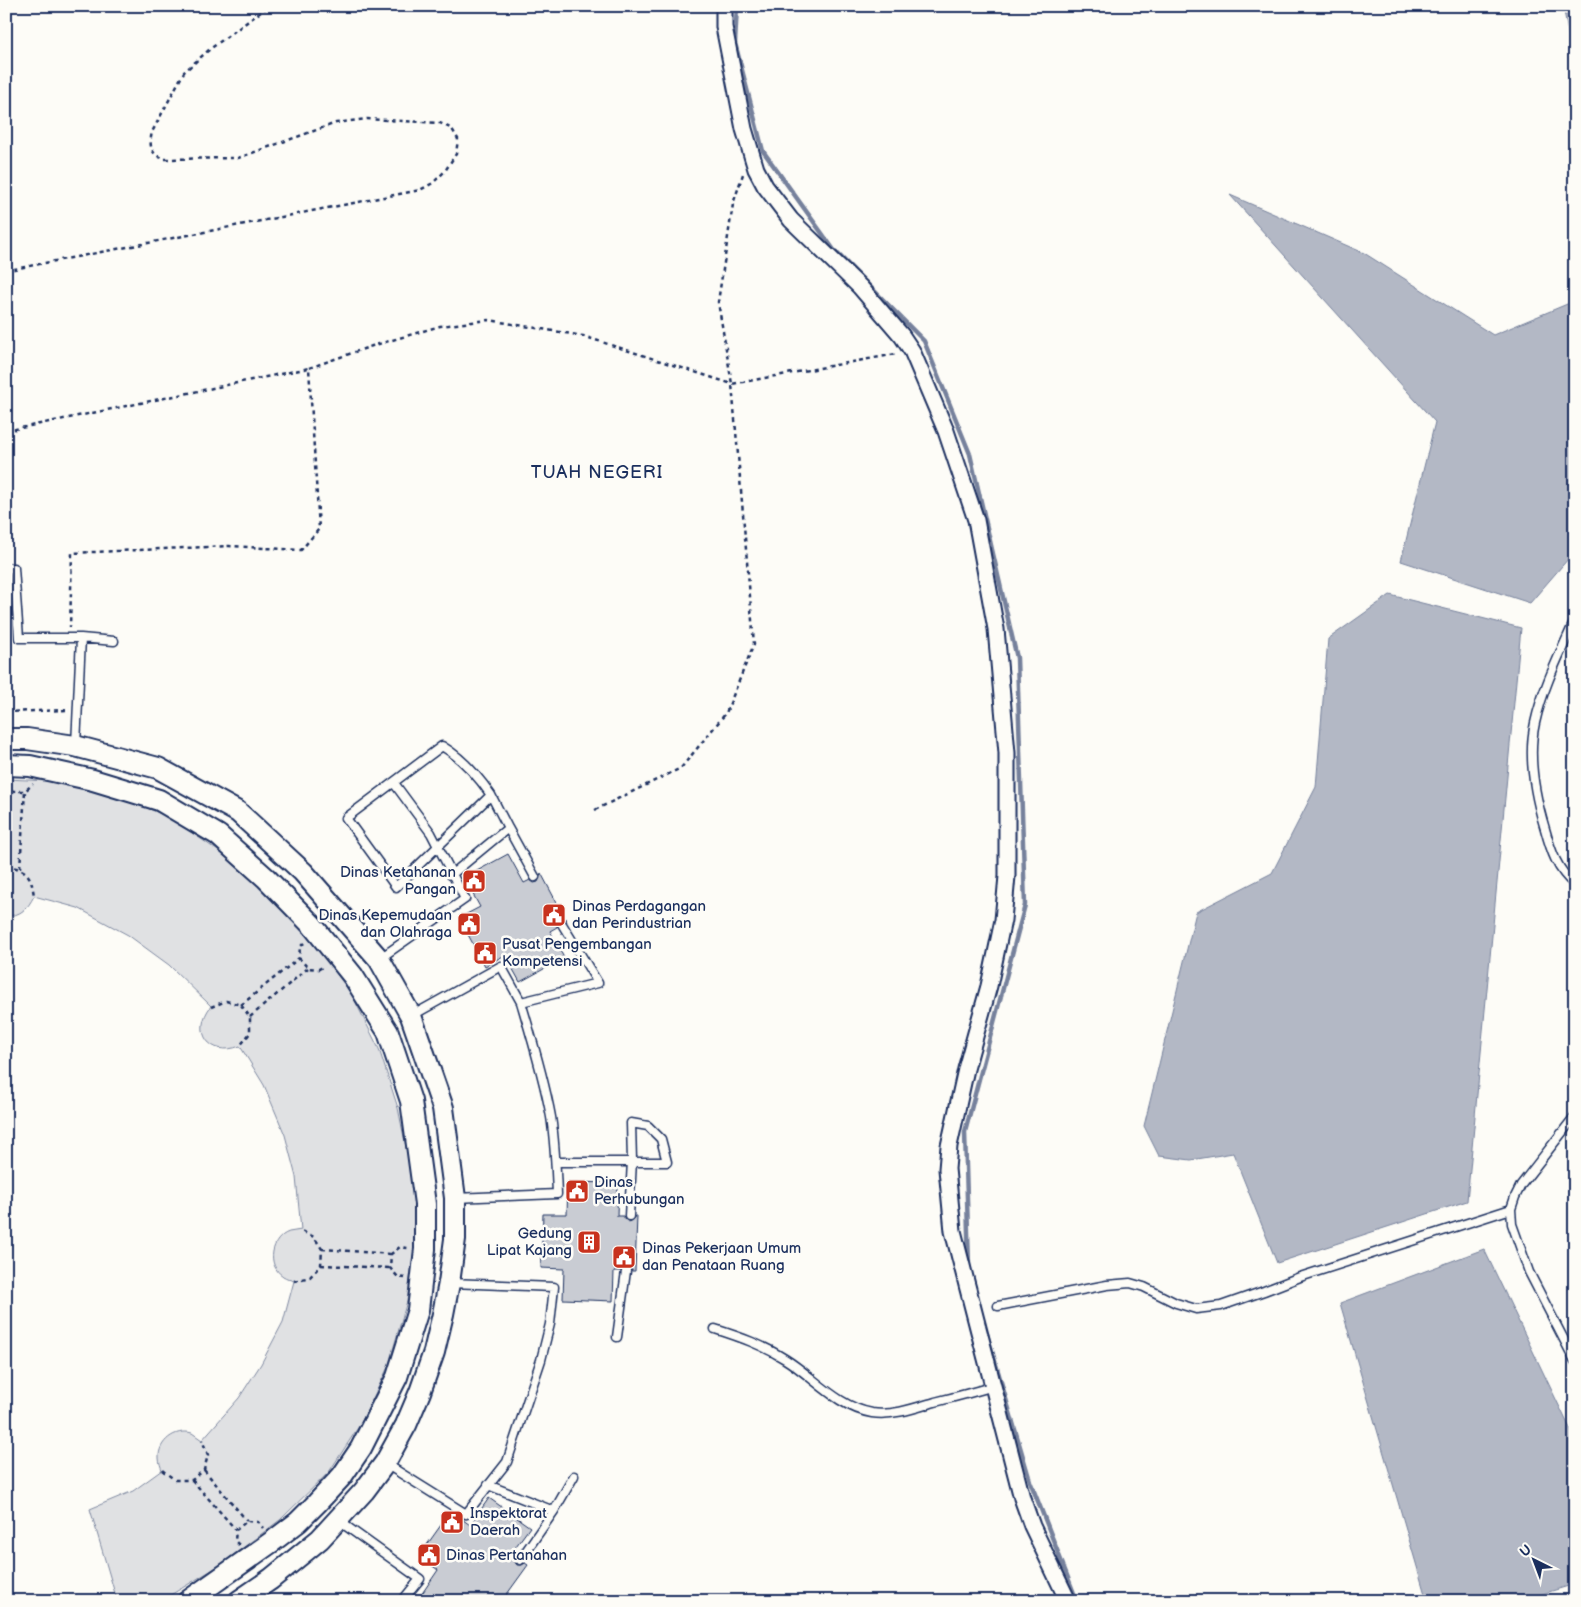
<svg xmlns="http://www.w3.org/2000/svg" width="1581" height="1607" font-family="'Balsamiq Sans',sans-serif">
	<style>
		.green { fill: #e0e1e3; stroke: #7e88a0 }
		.water { fill: #b3b8c5; stroke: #76819c }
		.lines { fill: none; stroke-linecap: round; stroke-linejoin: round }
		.stream { stroke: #76819c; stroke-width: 4.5 }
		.building { fill: #c9ccd3; stroke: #1b2f5e }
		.lane-casing { stroke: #1b2f5e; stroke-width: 11 }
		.street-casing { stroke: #1b2f5e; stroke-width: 19 }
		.secondary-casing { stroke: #1b2f5e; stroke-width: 24 }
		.path { stroke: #1b2f5e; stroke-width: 2.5; stroke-dasharray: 4 4; stroke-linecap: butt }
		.lane { stroke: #fdfcf7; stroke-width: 8 }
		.street { stroke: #fdfcf7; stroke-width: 15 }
		.secondary { stroke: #fdfcf7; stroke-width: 20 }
		.labels { text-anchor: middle; stroke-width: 5; stroke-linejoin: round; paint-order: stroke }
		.poi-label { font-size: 15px; fill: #1b2f5e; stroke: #fdfcf7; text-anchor: start }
		.quarter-label { font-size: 18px; letter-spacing: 1px; fill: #1b2f5e; stroke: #fdfcf7 }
	</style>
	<rect width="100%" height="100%" fill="#fdfcf7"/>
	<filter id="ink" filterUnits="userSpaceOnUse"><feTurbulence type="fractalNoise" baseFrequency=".02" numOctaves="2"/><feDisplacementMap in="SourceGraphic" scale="10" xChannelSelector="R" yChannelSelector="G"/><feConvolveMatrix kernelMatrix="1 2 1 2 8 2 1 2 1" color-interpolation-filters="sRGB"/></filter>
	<g filter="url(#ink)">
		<!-- green -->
		<path class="green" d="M6 779 50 781 111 793 171 818 221 853 270 896 319 950 352 995 379 1049 398 1108 413 1181 415 1242 407 1301 388 1367 361 1423 329 1472 280 1520 220 1565 164 1599 159 1601H104L116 1597 90 1509 133 1491 162 1470C161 1467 159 1462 159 1458 158 1442 175 1428 192 1433 195 1435 199 1438 202 1440L239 1398 261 1364 283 1322 294 1281C290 1279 286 1278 283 1276 266 1265 271 1238 289 1232 293 1231 297 1231 301 1230L296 1177 285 1135 264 1085 240 1046C210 1058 191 1032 211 1006L169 965 128 935 78 908 34 896C28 908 21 916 6 916Z"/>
		<!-- water -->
		<path class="water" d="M1563 6H1575L1574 64Z
			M1230 195 1364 253 1493 335 1572 302 1575 291V551L1530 603 1401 561 1435 422Z
			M1390 595 1521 628 1467 1201 1277 1263 1233 1153 1191 1160 1159 1156 1144 1126 1196 912 1272 873 1316 787 1328 639Z
			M1484 1249 1575 1439V1584L1519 1601H1427L1340 1303Z"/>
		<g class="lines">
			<!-- stream -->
			<path class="stream" d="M737 6 735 43 763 151 834 250 924 341 970 454 1017 658 1025 905 965 1132 969 1266
				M987 1334 1030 1481 1077 1601"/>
		</g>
		<!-- building -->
		<path class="building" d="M508 854 524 883 530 880 534 883 538 882 541 873 567 922 564 919H560L557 922V927L550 931 564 958 520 982 505 955 485 966 459 918 480 907 464 878Z
			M568 1182 618 1183 617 1216H623L626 1220 629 1222 633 1219 635 1216H637L635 1271H632L630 1267 626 1265 622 1267 620 1271H614L613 1301 563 1299 564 1269 541 1268 543 1214H567Z
			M489 1498 530 1527 511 1553 516 1557 515 1562 517 1565H522L525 1563 528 1565 502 1601H429L421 1595 438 1570 419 1556 451 1511 470 1525Z"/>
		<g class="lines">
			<!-- lane casing -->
			<g class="lane-casing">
				<path id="lane" d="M6 568H14L19 638H81L76 745
					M1575 620C1560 654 1543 687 1535 723 1527 758 1535 796 1545 829 1551 851 1557 870 1575 885
					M81 638 114 641
					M442 746C462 758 478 776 491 795L396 887 346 818Z
					M508 828 535 877
					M451 875 508 828 491 795
					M379 959 465 899 431 833 394 783
					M413 1015 501 966 521 1002 598 983 562 924
					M1575 1116 1521 1185 1515 1197 1511 1209 1512 1224 1529 1272 1575 1361
					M556 1162H667L661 1139 648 1126 631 1123 632 1161 629 1216
					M455 1198 557 1194C556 1168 555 1142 551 1117 544 1078 532 1039 521 1002
					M998 1306 1107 1285 1130 1283 1144 1287 1176 1303 1196 1309 1221 1306 1264 1291 1300 1277 1511 1209
					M715 1329C740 1337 763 1345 785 1359 813 1376 837 1407 872 1413 893 1416 915 1408 935 1402 955 1397 974 1392 994 1386
					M617 1337 626 1271
					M386 1464 466 1514 507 1462 541 1360 550 1324 554 1287 450 1283
					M488 1485 554 1511 574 1476
					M339 1521 420 1579 402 1601
					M520 1560 554 1511"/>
			</g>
			<!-- street casing -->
			<g class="street-casing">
				<path id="street" d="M724 6V27L744 129 756 169 765 186 791 220 860 287 902 336 912 351 946 431 976 520 996 629 1007 753V876L1003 920 989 986 966 1069 949 1146 947 1169 953 1231 1022 1498 1032 1526 1068 1601"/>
			</g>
			<!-- secondary casing -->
			<g class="secondary-casing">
				<path id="secondary" d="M6 739H27L75 746 158 768 238 812 303 872 379 959 411 1016 443 1108 455 1198V1239L449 1283 443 1314 434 1352 420 1392 406 1425 385 1463 364 1491 320 1539 271 1579 239 1601
					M6 765 30 766 93 780 159 800 218 835 266 878 312 925 353 976 388 1032 411 1101 425 1204V1249L418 1310 397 1377 361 1448 342 1476 317 1503 298 1522 273 1541 188 1601"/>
			</g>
			<!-- path -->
			<path class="path" d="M6 272 9 270 420 190 433 183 445 171 456 154 458 139 452 129 440 123 367 119 336 123 238 158 164 159C150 154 149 145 152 132L184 72 210 49 269 6
				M309 368 372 346 440 326 489 320 583 336 732 384 896 354
				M6 431 309 368 319 529 301 550 229 546 72 553 70 627
				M6 712 66 710
				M6 785 11 791H25L33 784
				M595 810 681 768 726 713 754 644 732 384 718 302 733 204 743 174
				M6 844 11 791
				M6 866C28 869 31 875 34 896
				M20 868 25 791
				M304 943 300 947 299 958 308 968 319 969 324 966
				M241 1005 299 958
				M211 1007 226 1001 241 1005 250 1017V1033L240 1046
				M250 1017 308 968
				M322 1249 391 1254
				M321 1265 390 1268
				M405 1278 398 1277 390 1268 391 1254 400 1247 408 1248
				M294 1281 310 1277 321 1265 322 1249 314 1237 301 1231
				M162 1470 175 1480H192L204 1470 208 1455 202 1440
				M204 1470 247 1521
				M192 1480 236 1530
				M239 1545 235 1541 236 1530 247 1521 258 1522 263 1528"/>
			<!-- lane -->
			<use href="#lane" class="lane"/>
			<!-- street -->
			<use href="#street" class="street"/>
			<!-- secondary -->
			<use href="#secondary" class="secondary"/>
		</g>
	</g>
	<!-- icons -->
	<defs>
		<g id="civic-square" transform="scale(1.25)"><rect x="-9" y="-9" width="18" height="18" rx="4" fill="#c8321e" stroke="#fdfcf7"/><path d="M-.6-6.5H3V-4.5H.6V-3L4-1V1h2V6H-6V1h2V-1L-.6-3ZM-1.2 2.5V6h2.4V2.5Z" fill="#fff"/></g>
		<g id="building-square" transform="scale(1.25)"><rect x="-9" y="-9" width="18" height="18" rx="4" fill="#c8321e" stroke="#fdfcf7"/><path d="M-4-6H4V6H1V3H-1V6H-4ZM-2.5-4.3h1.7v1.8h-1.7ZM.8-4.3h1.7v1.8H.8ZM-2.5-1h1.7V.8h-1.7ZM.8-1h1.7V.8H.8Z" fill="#fff"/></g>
	</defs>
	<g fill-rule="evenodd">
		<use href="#civic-square" x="474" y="881"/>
		<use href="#civic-square" x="554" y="915"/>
		<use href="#civic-square" x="469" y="924"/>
		<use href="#civic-square" x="485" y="953"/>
		<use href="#civic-square" x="577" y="1191"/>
		<use href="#building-square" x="589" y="1242"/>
		<use href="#civic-square" x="624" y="1257"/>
		<use href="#civic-square" x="452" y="1522"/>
		<use href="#civic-square" x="429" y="1555"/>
	</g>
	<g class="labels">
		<!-- poi labels -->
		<g class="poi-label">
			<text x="456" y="877" text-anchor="end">Dinas Ketahanan<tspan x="456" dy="17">Pangan</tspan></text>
			<text x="572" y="911">Dinas Perdagangan<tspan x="572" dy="17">dan Perindustrian</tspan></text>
			<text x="452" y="920" text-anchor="end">Dinas Kepemudaan<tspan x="452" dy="17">dan Olahraga</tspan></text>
			<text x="502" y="949">Pusat Pengembangan<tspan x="502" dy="17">Kompetensi</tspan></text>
			<text x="594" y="1187">Dinas<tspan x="594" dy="17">Perhubungan</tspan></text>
			<text x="572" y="1238" text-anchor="end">Gedung<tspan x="572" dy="17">Lipat Kajang</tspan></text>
			<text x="642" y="1253">Dinas Pekerjaan Umum<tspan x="642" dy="17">dan Penataan Ruang</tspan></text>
			<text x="470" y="1518">Inspektorat<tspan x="470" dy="17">Daerah</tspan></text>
			<text x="446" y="1560">Dinas Pertanahan</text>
		</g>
		<!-- quarter labels -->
		<g class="quarter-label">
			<text x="597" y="478">TUAH NEGERI</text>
		</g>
	</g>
	<!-- margin -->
	<rect width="1581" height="1607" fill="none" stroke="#fdfcf7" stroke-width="25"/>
	<rect x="12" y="12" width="1556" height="1582" fill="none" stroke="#1b2f5e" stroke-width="2" filter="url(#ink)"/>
	<!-- north arrow -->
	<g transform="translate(1534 1560) rotate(318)" stroke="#fdfcf7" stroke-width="4" paint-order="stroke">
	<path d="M0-4L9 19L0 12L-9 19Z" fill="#1b2f5e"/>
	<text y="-8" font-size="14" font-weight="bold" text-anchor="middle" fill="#1b2f5e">U</text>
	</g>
</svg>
